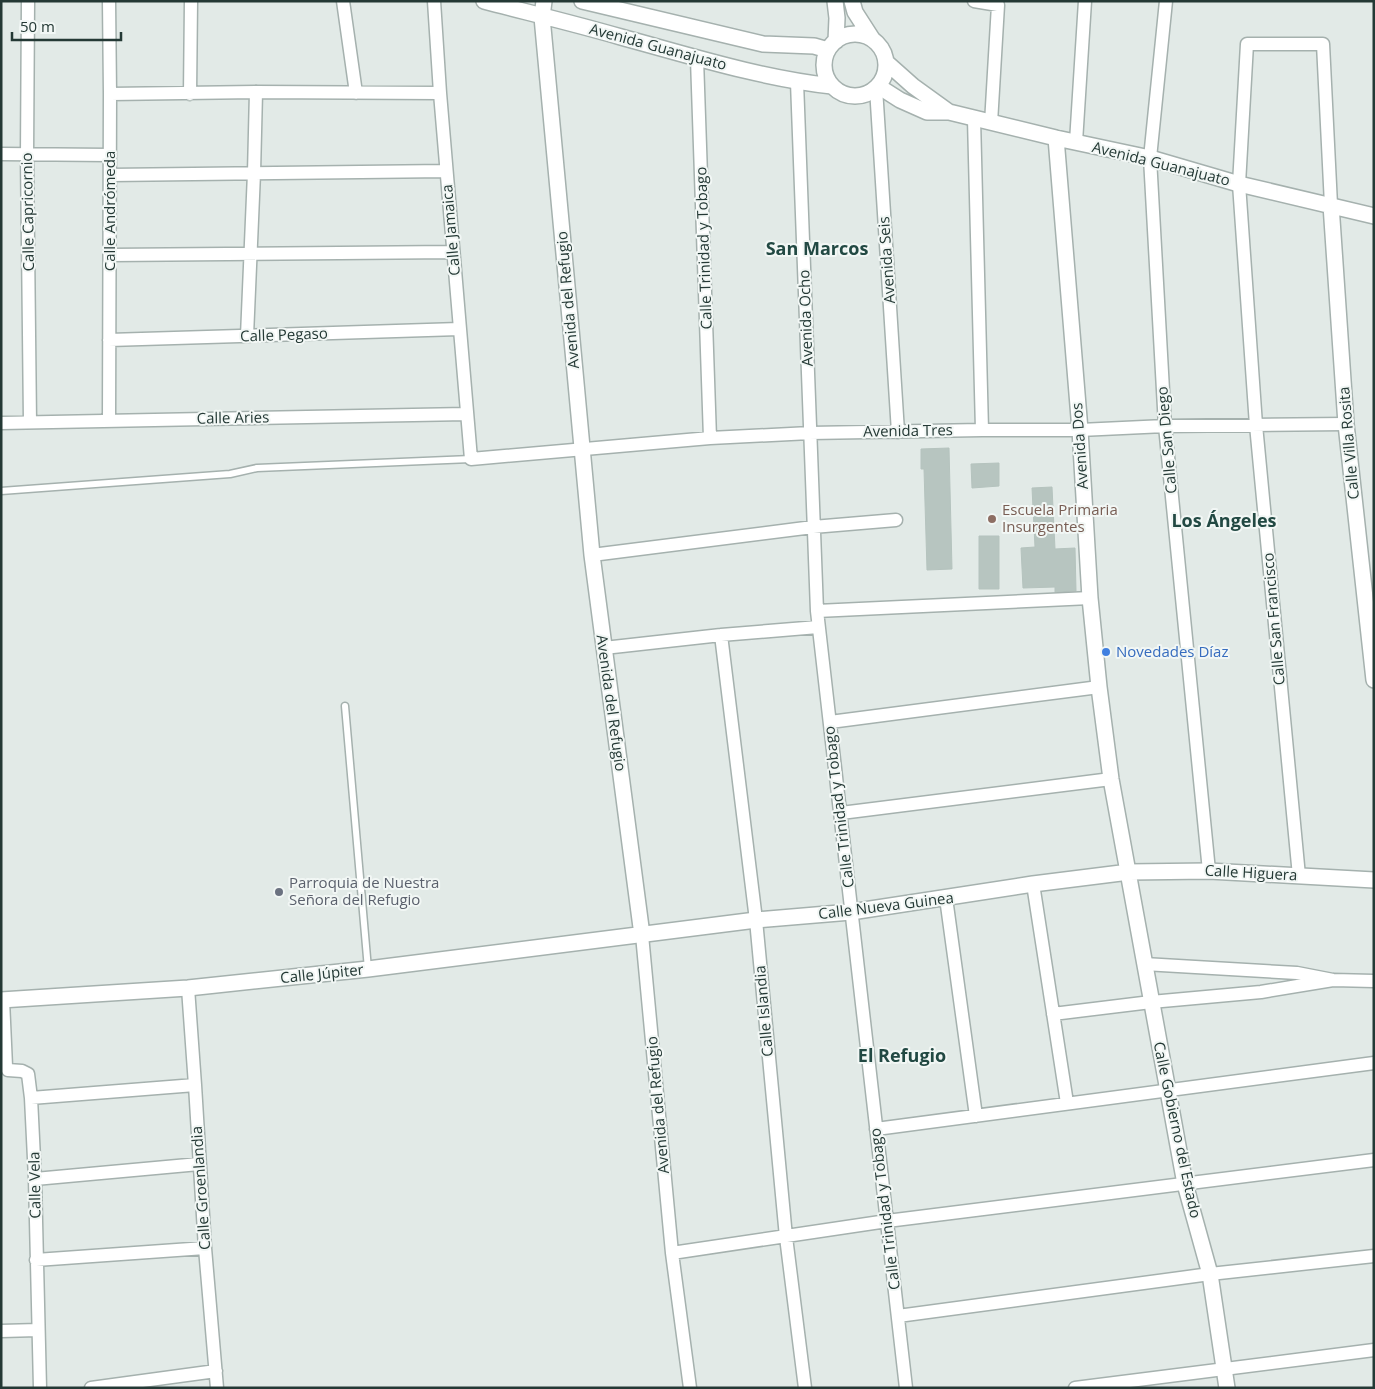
<svg xmlns="http://www.w3.org/2000/svg" width="1375" height="1389" font-family="'Open Sans',sans-serif">
	<style>
		.building { fill: #b7c5c0; stroke: #b5c3be }
		.lines { fill: none; stroke-linecap: round; stroke-linejoin: round }
		.service-casing { stroke: #a5b1ae; stroke-width: 9 }
		.minor-casing { stroke: #a5b1ae; stroke-width: 15 }
		.tertiary-casing { stroke: #a5b1ae; stroke-width: 18 }
		.service { stroke: #fff; stroke-width: 6 }
		.minor { stroke: #fff; stroke-width: 12 }
		.tertiary { stroke: #fff; stroke-width: 15 }
		.education-dot { fill: #8d6e63; stroke: #f2f7f5; stroke-width: 2 }
		.shop-dot { fill: #3f7fe0; stroke: #f2f7f5; stroke-width: 2 }
		.worship-dot { fill: #6b7280; stroke: #f2f7f5; stroke-width: 2 }
		.labels { text-anchor: middle; stroke-width: 4; stroke-linejoin: round; paint-order: stroke }
		.street-label { font-size: 15px; fill: #243935; stroke: #f2f7f5 }
		.education-label { font-size: 15px; fill: #785e54; stroke: #f2f7f5; text-anchor: start }
		.shop-label { font-size: 15px; fill: #366cbe; stroke: #f2f7f5; text-anchor: start }
		.worship-label { font-size: 15px; fill: #5b616d; stroke: #f2f7f5; text-anchor: start }
		.quarter-label { font-size: 18px; font-weight: bold; fill: #224943; stroke: #f2f7f5 }
	</style>
	<rect width="100%" height="100%" fill="#e2eae7"/>
	<!-- building -->
	<path class="building" d="M949 448 952 569 927 570 924 469H921V449Z
		M999 463V486L972 488 971 464Z
		M1052 487 1055 549 1075 548 1076 591 1055 592V587L1023 588 1021 548 1035 547 1032 488Z
		M979 536H999V589H979Z"/>
	<g class="lines">
		<!-- service casing -->
		<g class="service-casing">
			<path id="service" d="M1 491 230 474 257 468 471 459
				M345 706 368 969"/>
		</g>
		<!-- minor casing -->
		<g class="minor-casing">
			<path id="minor" d="M28 1 27 155 30 422
				M109 1 110 94 109 421
				M343 1 356 93
				M434 1 440 93 471 459 710 438 810 433 982 430H1080L1165 426 1346 424
				M974 1 998 5 991 123
				M1166 1 1150 158 1165 426 1209 871
				M697 59 710 438
				M797 82 817 611 906 1388
				M876 88 898 432
				M110 94 256 92 440 93
				M190 94 191 1
				M974 119 982 430
				M1076 142 1085 1
				M1 154 110 155
				M110 175 446 171
				M110 255 453 252
				M247 336 254 173 256 92
				M109 340 459 329
				M1 423 466 414
				M592 555 813 527 896 520
				M817 611 1090 598
				M721 635 756 920 786 1237 805 1388
				M604 648 721 635 818 627
				M830 722 1099 687
				M841 813 1111 779
				M1299 876 1256 425 1239 184 1247 44H1323L1331 205
				M1033 884 1067 1103
				M946 898 976 1116
				M642 935 672 1253 690 1388
				M1144 964 1297 973 1333 980 1374 981
				M188 988 195 1085 205 1248 217 1388
				M3 1000 6 1066 8 1070 22 1071 28 1074 31 1098 35 1179 40 1388
				M1053 1014 1151 1002 1261 992 1333 980
				M31 1098 195 1085
				M876 1129 1374 1063
				M35 1179 199 1164
				M672 1253 887 1221 1374 1160
				M36 1260 205 1248
				M898 1316 1210 1274 1374 1256
				M1 1331 38 1330
				M91 1388 216 1371
				M1075 1388 1374 1350"/>
		</g>
		<!-- tertiary casing -->
		<g class="tertiary-casing">
			<path id="tertiary" d="M484 1C530 13 576 24 621 37 691 56 760 78 832 86
				M544 1 542 17 592 555 642 935
				M582 1 763 44 814 46 828 50
				M835 1 837 18 836 41
				M852 1 855 12 873 40
				M824 65a31 31 0 1 1 62 0a31 31 0 1 1-62 0Z
				M886 62 913 86 949 112
				M878 86 900 100 927 112H949L1056 138 1150 158 1239 184 1374 216
				M1056 138 1080 430 1090 598 1099 687 1111 779 1185 1184 1210 1274 1227 1388
				M1331 205 1346 424 1374 680
				M1 1000 188 988 368 969 756 920 851 912 1033 884 1129 872 1209 871 1374 880"/>
		</g>
		<!-- service -->
		<use href="#service" class="service"/>
		<!-- minor -->
		<use href="#minor" class="minor"/>
		<!-- tertiary -->
		<use href="#tertiary" class="tertiary"/>
	</g>
	<!-- markers -->
	<circle class="education-dot" cx="992" cy="519" r="5"/>
	<circle class="shop-dot" cx="1106" cy="652" r="5"/>
	<circle class="worship-dot" cx="279" cy="892" r="5"/>
	<g class="labels">
		<!-- street labels -->
		<g class="street-label">
			<text transform="translate(658 47) rotate(15)" y="5">Avenida Guanajuato</text>
			<text transform="translate(1161 164) rotate(14)" y="5">Avenida Guanajuato</text>
			<text transform="translate(110 211) rotate(-90)" y="5">Calle Andrómeda</text>
			<text transform="translate(28 212) rotate(-91)" y="5">Calle Capricornio</text>
			<text transform="translate(451 230) rotate(-95)" y="5">Calle Jamaica</text>
			<text transform="translate(704 248) rotate(-92)" y="5">Calle Trinidad y Tobago</text>
			<text transform="translate(887 260) rotate(-94)" y="5">Avenida Seis</text>
			<text transform="translate(568 300) rotate(-95)" y="5">Avenida del Refugio</text>
			<text transform="translate(806 318) rotate(-92)" y="5">Avenida Ocho</text>
			<text transform="translate(284 335) rotate(-2)" y="5">Calle Pegaso</text>
			<text transform="translate(233 418) rotate(-1)" y="5">Calle Aries</text>
			<text transform="translate(908 431) rotate(-1)" y="5">Avenida Tres</text>
			<text transform="translate(1167 440) rotate(-95)" y="5">Calle San Diego</text>
			<text transform="translate(1349 443) rotate(-95)" y="5">Calle Villa Rosita</text>
			<text transform="translate(1080 446) rotate(-94)" y="5">Avenida Dos</text>
			<text transform="translate(1274 619) rotate(-95)" y="5">Calle San Francisco</text>
			<text transform="translate(611 703) rotate(82)" y="5">Avenida del Refugio</text>
			<text transform="translate(839 807) rotate(-97)" y="5">Calle Trinidad y Tobago</text>
			<text transform="translate(1251 873) rotate(3)" y="5">Calle Higuera</text>
			<text transform="translate(886 906) rotate(-7)" y="5">Calle Nueva Guinea</text>
			<text transform="translate(322 974) rotate(-6)" y="5">Calle Júpiter</text>
			<text transform="translate(764 1011) rotate(-95)" y="5">Calle Islandia</text>
			<text transform="translate(658 1105) rotate(-95)" y="5">Avenida del Refugio</text>
			<text transform="translate(1177 1130) rotate(78)" y="5">Calle Gobierno del Estado</text>
			<text transform="translate(35 1185) rotate(-91)" y="5">Calle Vela</text>
			<text transform="translate(201 1188) rotate(-94)" y="5">Calle Groenlandia</text>
			<text transform="translate(885 1209) rotate(-97)" y="5">Calle Trinidad y Tobago</text>
		</g>
		<!-- education labels -->
		<g class="education-label">
			<text x="1002" y="515">Escuela Primaria<tspan x="1002" dy="17">Insurgentes</tspan></text>
		</g>
		<!-- shop labels -->
		<g class="shop-label">
			<text x="1116" y="657">Novedades Díaz</text>
		</g>
		<!-- worship labels -->
		<g class="worship-label">
			<text x="289" y="888">Parroquia de Nuestra<tspan x="289" dy="17">Señora del Refugio</tspan></text>
		</g>
		<!-- quarter labels -->
		<g class="quarter-label">
			<text x="817" y="255">San Marcos</text>
			<text x="1224" y="527">Los Ángeles</text>
			<text x="902" y="1062">El Refugio</text>
		</g>
	</g>
	<!-- border -->
	<rect width="1375" height="1389" fill="none" stroke="#243935" stroke-width="5"/>
	<!-- scale -->
	<path d="M12 32v8h109v-8" fill="none" stroke="#243935" stroke-width="2.5"/>
	<text x="20" y="32" font-size="15" fill="#243935" stroke="#f2f7f5" stroke-width="4" paint-order="stroke">50 m</text>
</svg>
